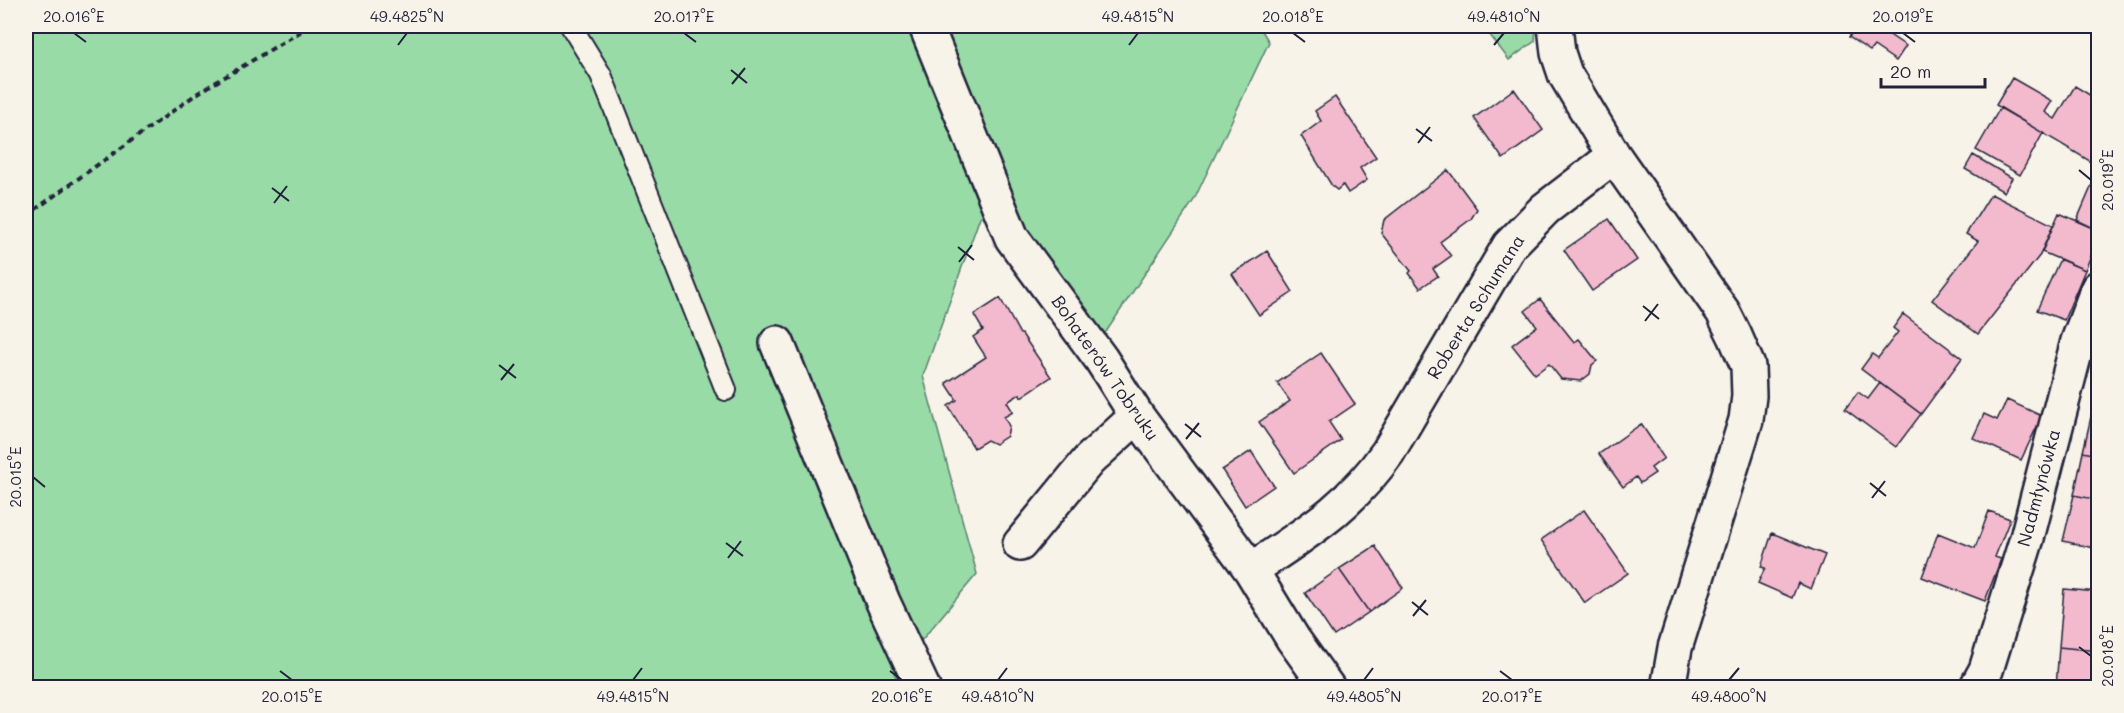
<svg xmlns="http://www.w3.org/2000/svg" width="2124" height="713" font-family="Mali,sans-serif">
	<style>
		.green { fill: #98dba7; stroke: #5d7e71; stroke-width: 1.5 }
		.building { fill: #f3bace; stroke: #22223b; stroke-width: 1.5 }
		.lines { fill: none; stroke-linecap: round; stroke-linejoin: round }
		.lane-casing { stroke: #22223b; stroke-width: 24 }
		.street-casing { stroke: #22223b; stroke-width: 38 }
		.path { stroke: #22223b; stroke-width: 4; stroke-dasharray: 6 4.5; stroke-linecap: butt }
		.lane { stroke: #f7f3e8; stroke-width: 20 }
		.street { stroke: #f7f3e8; stroke-width: 33 }
		.ticks { fill: none; stroke: #22223b; stroke-width: 2 }
		.labels { text-anchor: middle; stroke-width: 5; stroke-linejoin: round; paint-order: stroke }
		.street-label { font-size: 18px; fill: #22223b; stroke: #f7f3e8 }
		.neatline { fill: none; stroke: #22223b; stroke-width: 2 }
		.ticks-label { font-size: 15px; text-anchor: middle; fill: #22223b }
	</style>
	<rect width="100%" height="100%" fill="#f7f3e8"/>
	<filter id="ink" filterUnits="userSpaceOnUse"><feTurbulence type="fractalNoise" baseFrequency=".0167" numOctaves="2"/><feDisplacementMap in="SourceGraphic" scale="12" xChannelSelector="R" yChannelSelector="G"/><feConvolveMatrix kernelMatrix="1 2 1 2 8 2 1 2 1" color-interpolation-filters="sRGB"/></filter>
	<g filter="url(#ink)">
		<!-- green -->
		<path class="green" d="M26 26H1259L1269 42 1194 200 1104 335 1000 203 980 217 923 376 977 574 894 673 901 687 26 688Z
			M1483 26H1536L1535 41 1509 60Z"/>
		<!-- building -->
		<path class="building" d="M1856 26H1876L1906 46 1896 61 1874 46 1870 51 1849 37Z
			M2012 78 2052 101 2045 112 2055 119 2075 86 2098 100V166L1996 105Z
			M1514 89 1543 130 1503 159 1474 118Z
			M1335 97 1376 157 1360 168 1367 180 1348 193 1343 185 1337 190 1332 186 1301 136 1321 121 1315 111Z
			M2000 108 2043 133 2020 175 1976 150Z
			M1973 155 2012 178 2004 192 1965 169Z
			M1448 170 1477 209 1471 219 1440 242 1451 256 1433 269 1438 276 1420 288 1409 273 1411 271 1381 233 1384 220Z
			M2098 171V230L2077 220Z
			M1991 194 2053 225 2040 255 1978 334 1932 300 1978 241 1966 234Z
			M2059 213 2098 230V239L2085 270 2042 252Z
			M1609 219 1637 260 1592 291 1564 250Z
			M1267 251 1293 292 1259 315 1232 274Z
			M2060 259 2085 270 2064 320 2037 310Z
			M1000 298 1020 334H1022L1051 377 1021 397 1020 394 1007 402 1013 412 1004 417 1009 426 1007 436 995 444 987 440 974 448 948 406 957 400 946 383 986 357 973 337 983 330 974 315Z
			M1540 299 1574 342 1579 339 1597 361 1592 365 1590 374 1581 381 1561 379 1549 364 1535 374 1512 345 1537 326 1525 311Z
			M1903 314 1962 358 1921 414 1861 369 1872 354 1878 358 1898 332 1893 328Z
			M1321 353 1355 404 1329 422 1341 440 1294 473 1259 422 1290 401 1277 383Z
			M1880 383 1921 414 1896 447 1845 409 1858 392 1868 399Z
			M2007 400 2042 416 2021 460 1973 438 1984 414 1997 420Z
			M2093 408 2098 409V455L2083 452Z
			M1641 424 1664 458 1651 468 1655 473 1640 483 1636 477 1623 487 1599 454Z
			M1251 451 1274 486 1245 506 1222 470Z
			M2083 452 2098 455V500L2074 495Z
			M2074 495 2098 500V549L2063 541Z
			M1584 510 1628 573 1585 603 1541 540Z
			M1989 511 2010 519 1995 557 2001 559 1985 601 1922 577 1938 533 1975 548Z
			M1772 533 1825 555 1811 589 1798 583 1792 598 1758 583 1765 568 1761 567Z
			M1375 546 1403 588 1369 612 1339 569Z
			M1339 569 1369 612 1334 636 1305 593Z
			M2064 589 2098 592V651L2059 647Z
			M2059 647 2098 651V688H2056Z
			M995 680 1002 688H988Z"/>
		<g class="lines">
			<!-- lane casing -->
			<g class="lane-casing">
				<path id="lane" d="M571 26 601 75 726 390"/>
			</g>
			<!-- street casing -->
			<g class="street-casing">
				<path id="street" d="M926 26 1012 238 1101 359 1137 416 1251 570 1293 639 1328 688
					M1555 26 1558 53 1565 74 1614 156 1723 312 1735 336 1748 366 1749 396 1746 420 1675 648 1668 688
					M777 343 883 602 923 688
					M1020 544 1089 460 1137 416
					M1251 570C1306 533 1349 508 1388 452L1509 246 1545 209 1614 156
					M1976 688 1986 670 2027 538 2078 341 2098 288"/>
			</g>
			<!-- path -->
			<path class="path" d="M26 216 198 93 310 26"/>
			<!-- lane -->
			<use href="#lane" class="lane"/>
			<!-- street -->
			<use href="#street" class="street"/>
		</g>
	</g>
	<!-- ticks -->
	<path class="ticks" d="M74 33 86 42M684 33 696 42M1293 33 1305 42M1903 33 1915 42M398 45 407 33M1129 45 1138 33M1494 45 1504 33M731 70 747 83M732 84 745 68M1416 129 1432 141M1418 143 1430 127M2079 170 2091 180M272 188 289 201M274 203 287 186M958 247 974 260M959 262 972 245M1643 306 1659 319M1645 321 1658 304M499 365 516 378M501 380 514 364M1185 424 1201 437M1186 439 1199 423M33 477 45 487M1870 483 1886 496M1872 498 1885 481M726 543 743 556M728 558 741 541M1412 602 1428 615M1413 616 1426 600M2079 647 2091 656M280 671 292 680M890 671 902 680M1500 671 1512 680M633 680 642 668M998 680 1007 668M1364 680 1373 668M1729 680 1739 668"/>
	<g class="labels">
		<!-- street labels -->
		<g class="street-label">
			<text transform="translate(1476 307) rotate(-58)" y="6">Roberta Schumana</text>
			<text transform="translate(1105 368) rotate(55)" y="6">Bohaterów Tobruku</text>
			<text transform="translate(2039 488) rotate(-75)" y="6">Nadmłynówka</text>
		</g>
	</g>
	<!-- margin -->
	<rect width="2124" height="713" fill="none" stroke="#f7f3e8" stroke-width="66"/>
	<!-- scale -->
	<path d="M1881 78v9h104v-9" fill="none" stroke="#22223b" stroke-width="3"/>
	<text x="1890" y="78" font-size="18" fill="#22223b" stroke="#f7f3e8" stroke-width="4.5" paint-order="stroke">20 m</text>
	<rect x="33" y="33" width="2058" height="647" class="neatline"/>
	<g class="ticks-label">
		<text x="74" y="22">20.016°E</text>
		<text x="407" y="22">49.4825°N</text>
		<text x="684" y="22">20.017°E</text>
		<text x="1138" y="22">49.4815°N</text>
		<text x="1293" y="22">20.018°E</text>
		<text x="1504" y="22">49.4810°N</text>
		<text x="1903" y="22">20.019°E</text>
		<text transform="translate(2108 180) rotate(-90)" y="5">20.019°E</text>
		<text transform="translate(16 477) rotate(-90)" y="5">20.015°E</text>
		<text transform="translate(2108 656) rotate(-90)" y="5">20.018°E</text>
		<text x="292" y="702">20.015°E</text>
		<text x="633" y="702">49.4815°N</text>
		<text x="902" y="702">20.016°E</text>
		<text x="998" y="702">49.4810°N</text>
		<text x="1364" y="702">49.4805°N</text>
		<text x="1512" y="702">20.017°E</text>
		<text x="1729" y="702">49.4800°N</text>
	</g>
</svg>
